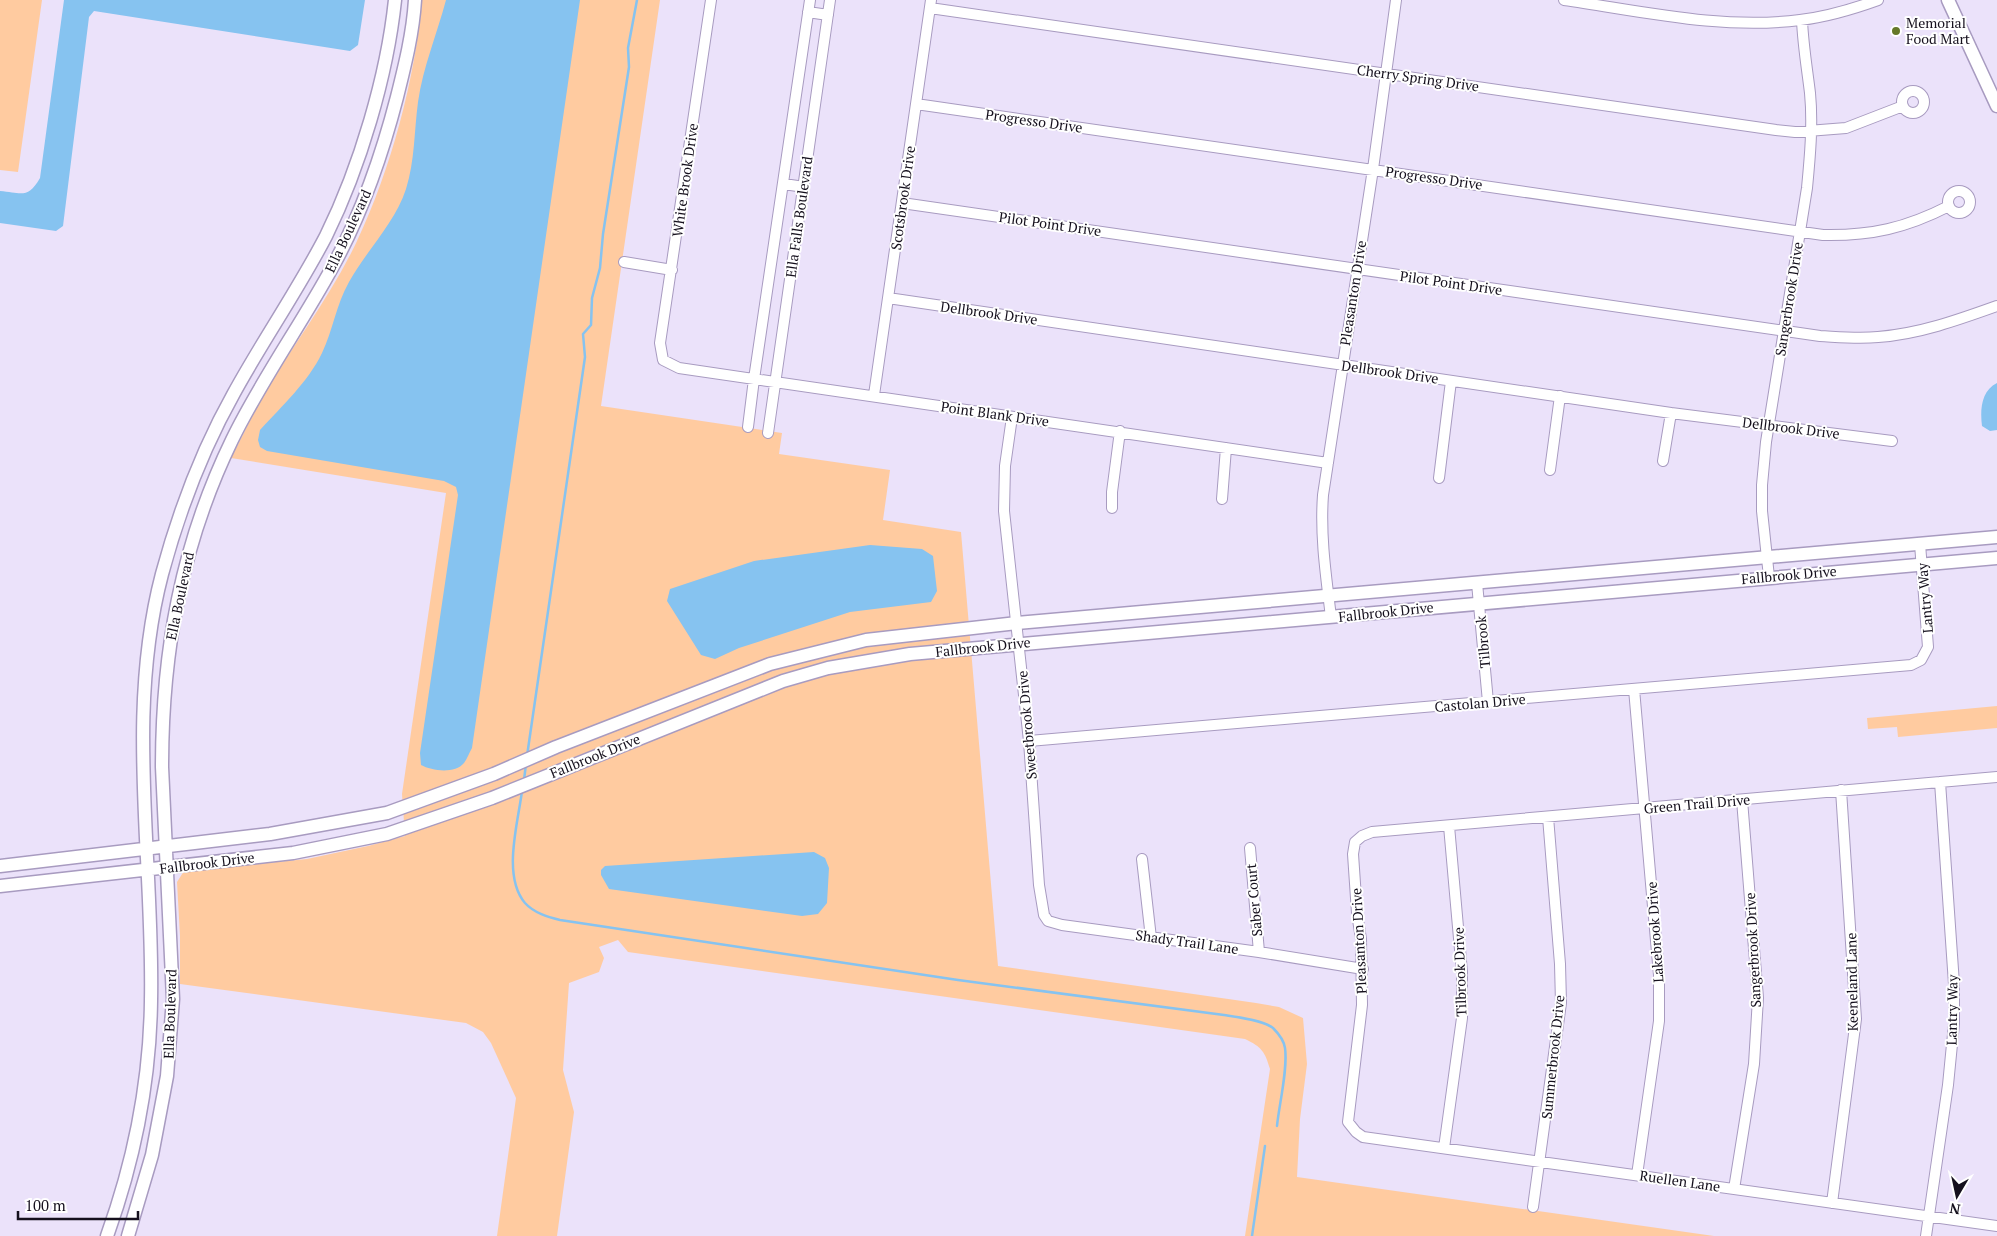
<svg xmlns="http://www.w3.org/2000/svg" width="1997" height="1236" font-family="'PT Serif',serif">
	<style>
		.green { fill: #ffcba0 }
		.water { fill: #86c3f0 }
		.lines { fill: none; stroke-linecap: round; stroke-linejoin: round }
		.stream { stroke: #86c3f0; stroke-width: 2.5 }
		.minor-casing { stroke: #a89bc0; stroke-width: 12 }
		.major-casing { stroke: #a89bc0; stroke-width: 15 }
		.minor { stroke: #fff; stroke-width: 10 }
		.major { stroke: #fff; stroke-width: 12 }
		.poi-dot { fill: #657828; stroke: #fff; stroke-width: 2 }
		.labels { text-anchor: middle; stroke-width: 4; stroke-linejoin: round; paint-order: stroke }
		.poi-label { font-size: 14px; fill: #15101d; stroke: #fff; text-anchor: start }
		.street-label { font-size: 14px; fill: #15101d; stroke: #fff }
	</style>
	<rect width="100%" height="100%" fill="#ebe2fa"/>
	<!-- green -->
	<path class="green" d="M0 0H42L18 172 0 170Z
		M422 0H660L601 406 782 433 779 454 890 470 883 520 961 532 998 966 1256 1003 1279 1007 1303 1018 1307 1064 1300 1119 1297 1177 1714 1236H1245L1270 1069C1265 1052 1262 1047 1245 1039L628 952 618 940 599 947 604 958 599 972 569 983 563 1070 574 1112 557 1236H497L516 1098 491 1043 483 1032 466 1023 180 984V936L177 882 184 871 307 859 368 846 405 836 402 794 446 493 231 458C242 438 251 417 262 397 293 345 331 296 357 241 391 169 415 80 422 0Z
		M1997 706V728L1898 737 1897 727 1868 729 1867 718Z"/>
	<!-- water -->
	<path class="water" d="M64 0H365L358 45 350 51 94 11 89 17 63 226 56 231 0 223V191C22 193 28 199 40 178Z
		M446 0H580L472 748C469 753 467 759 464 763 455 774 432 771 421 765L420 753 458 495 456 487 444 481 267 451 260 447 258 440 260 430C282 406 308 382 322 353 333 330 336 305 349 282 366 251 395 223 406 189 415 160 414 132 418 102 423 67 437 34 446 0Z
		M1997 383V430L1990 431 1982 426C1980 410 1981 391 1997 383Z
		M870 545 922 549 933 556 937 591 931 602 850 612 739 648 715 659 701 655 667 601 670 589 754 561Z
		M814 852 825 858 829 868 827 903 818 914 802 916 609 889 601 875V870L605 866Z"/>
	<g class="lines">
		<!-- stream -->
		<path class="stream" d="M527 756 585 357 583 334 591 325 592 298 600 268 603 234 629 67 628 48 637 0
			M524 780 526 764
			M522 791C518 823 502 876 525 903 534 913 548 917 560 920L958 980 1224 1015C1237 1017 1263 1020 1273 1028 1278 1033 1284 1041 1285 1048 1288 1069 1279 1105 1277 1126
			M1252 1236 1265 1146"/>
		<!-- minor casing -->
		<g class="minor-casing">
			<path id="minor" d="M711 0 660 343 663 360 679 368 1328 463
				M1564 0C1641 11 1721 30 1800 20 1826 17 1853 9 1878 0
				M930 8 1776 130 1795 132 1846 128 1903 106
				M808 12 828 15
				M1902 102a11 11 0 1 1 22 0a11 11 0 1 1-22 0Z
				M916 104 1823 235C1871 236 1906 228 1949 206
				M784 184 804 187
				M1948 202a11 11 0 1 1 22 0a11 11 0 1 1-22 0Z
				M902 203 1820 336C1839 337 1858 339 1878 337 1919 334 1958 320 1997 306
				M624 262 672 270
				M888 298 1671 413 1892 441
				M874 395 931 0
				M1012 417 1005 466 1004 511 1029 741 1039 885 1044 915 1048 921 1062 925 1259 952 1363 969
				M748 427 754 379 810 0
				M768 433 830 0
				M1663 461 1671 413
				M1550 470 1560 396
				M1439 478 1451 381
				M1222 499 1226 448
				M1112 508V492L1120 431
				M1769 577 1762 511V485L1766 442 1807 188C1810 157 1813 124 1810 93 1807 68 1803 45 1802 20
				M1477 583 1488 702
				M1331 617C1326 576 1320 536 1323 495L1373 169 1396 0
				M1634 689 1659 975V1021L1637 1175
				M1029 741 1911 665 1921 660 1928 647 1920 544
				M1997 777 1372 832 1362 836 1355 842 1353 854 1357 913 1361 939 1362 1005 1348 1122 1356 1132 1363 1137 1997 1226
				M1250 848 1259 952
				M1142 859 1151 938
				M1444 1148 1462 1018V972L1449 826
				M1734 1189 1754 1064 1758 998 1742 800
				M1832 1203 1856 1019 1841 790
				M1533 1207 1561 1003 1560 964 1548 817
				M1926 1236 1948 1085 1954 1024V984L1940 782"/>
		</g>
		<!-- major casing -->
		<g class="major-casing">
			<path id="major" d="M1948 0 1997 106
				M0 866 270 834 387 813 494 774 556 747 770 664 866 640 1017 623 1997 537
				M0 886 293 853 387 834 492 798 783 681 828 668 910 654 1997 558
				M107 1236C134 1161 150 1080 151 1001 154 857 125 715 162 574 179 511 202 450 234 393 263 340 298 290 326 236 360 167 387 76 395 0
				M128 1236 152 1155 167 1076 173 999 162 767C162 652 181 545 232 440 261 380 301 325 333 266 362 213 382 155 397 97 405 65 413 33 415 0"/>
		</g>
		<!-- minor -->
		<use href="#minor" class="minor"/>
		<!-- major -->
		<use href="#major" class="major"/>
	</g>
	<!-- markers -->
	<circle class="poi-dot" cx="1896" cy="31" r="5"/>
	<g class="labels">
		<!-- poi labels -->
		<g class="poi-label">
			<text x="1906" y="28">Memorial<tspan x="1906" dy="16">Food Mart</tspan></text>
		</g>
		<!-- street labels -->
		<g class="street-label">
			<text transform="translate(1418 78) rotate(8)" y="5">Cherry Spring Drive</text>
			<text transform="translate(1034 121) rotate(8)" y="5">Progresso Drive</text>
			<text transform="translate(1434 178) rotate(8)" y="5">Progresso Drive</text>
			<text transform="translate(685 180) rotate(-82)" y="5">White Brook Drive</text>
			<text transform="translate(903 198) rotate(-82)" y="5">Scotsbrook Drive</text>
			<text transform="translate(799 217) rotate(-82)" y="5">Ella Falls Boulevard</text>
			<text transform="translate(1050 224) rotate(8)" y="5">Pilot Point Drive</text>
			<text transform="translate(348 231) rotate(-65)" y="5">Ella Boulevard</text>
			<text transform="translate(1451 283) rotate(8)" y="5">Pilot Point Drive</text>
			<text transform="translate(1353 293) rotate(-81)" y="5">Pleasanton Drive</text>
			<text transform="translate(1789 299) rotate(-81)" y="5">Sangerbrook Drive</text>
			<text transform="translate(989 313) rotate(8)" y="5">Dellbrook Drive</text>
			<text transform="translate(1390 372) rotate(8)" y="5">Dellbrook Drive</text>
			<text transform="translate(995 414) rotate(8)" y="5">Point Blank Drive</text>
			<text transform="translate(1791 428) rotate(7)" y="5">Dellbrook Drive</text>
			<text transform="translate(1789 575) rotate(-5)" y="5">Fallbrook Drive</text>
			<text transform="translate(180 596) rotate(-78)" y="5">Ella Boulevard</text>
			<text transform="translate(1925 598) rotate(-95)" y="5">Lantry Way</text>
			<text transform="translate(1386 612) rotate(-6)" y="5">Fallbrook Drive</text>
			<text transform="translate(1483 642) rotate(-95)" y="5">Tilbrook</text>
			<text transform="translate(983 647) rotate(-6)" y="5">Fallbrook Drive</text>
			<text transform="translate(1480 703) rotate(-5)" y="5">Castolan Drive</text>
			<text transform="translate(1027 725) rotate(-95)" y="5">Sweetbrook Drive</text>
			<text transform="translate(595 756) rotate(-22)" y="5">Fallbrook Drive</text>
			<text transform="translate(1697 804) rotate(-5)" y="5">Green Trail Drive</text>
			<text transform="translate(207 863) rotate(-7)" y="5">Fallbrook Drive</text>
			<text transform="translate(1254 900) rotate(-95)" y="5">Saber Court</text>
			<text transform="translate(1655 932) rotate(-94)" y="5">Lakebrook Drive</text>
			<text transform="translate(1359 941) rotate(-93)" y="5">Pleasanton Drive</text>
			<text transform="translate(1187 942) rotate(8)" y="5">Shady Trail Lane</text>
			<text transform="translate(1753 950) rotate(-93)" y="5">Sangerbrook Drive</text>
			<text transform="translate(1460 972) rotate(-92)" y="5">Tilbrook Drive</text>
			<text transform="translate(1852 982) rotate(-91)" y="5">Keeneland Lane</text>
			<text transform="translate(1952 1010) rotate(-89)" y="5">Lantry Way</text>
			<text transform="translate(170 1014) rotate(-88)" y="5">Ella Boulevard</text>
			<text transform="translate(1553 1057) rotate(-84)" y="5">Summerbrook Drive</text>
			<text transform="translate(1680 1181) rotate(8)" y="5">Ruellen Lane</text>
		</g>
	</g>
	<!-- north arrow -->
	<g transform="translate(1957 1196) rotate(189)" stroke="#ffffff" stroke-width="4" paint-order="stroke">
	<path d="M0-4L9 19L0 12L-9 19Z" fill="#15101d"/>
	<text y="-8" font-size="14" font-weight="bold" text-anchor="middle" fill="#15101d">N</text>
	</g>
	<!-- scale -->
	<path d="M18 1211v8h120v-8" fill="none" stroke="#15101d" stroke-width="2.5"/>
	<text x="25" y="1211" font-size="15" fill="#15101d" stroke="#ffffff" stroke-width="4" paint-order="stroke">100 m</text>
</svg>
